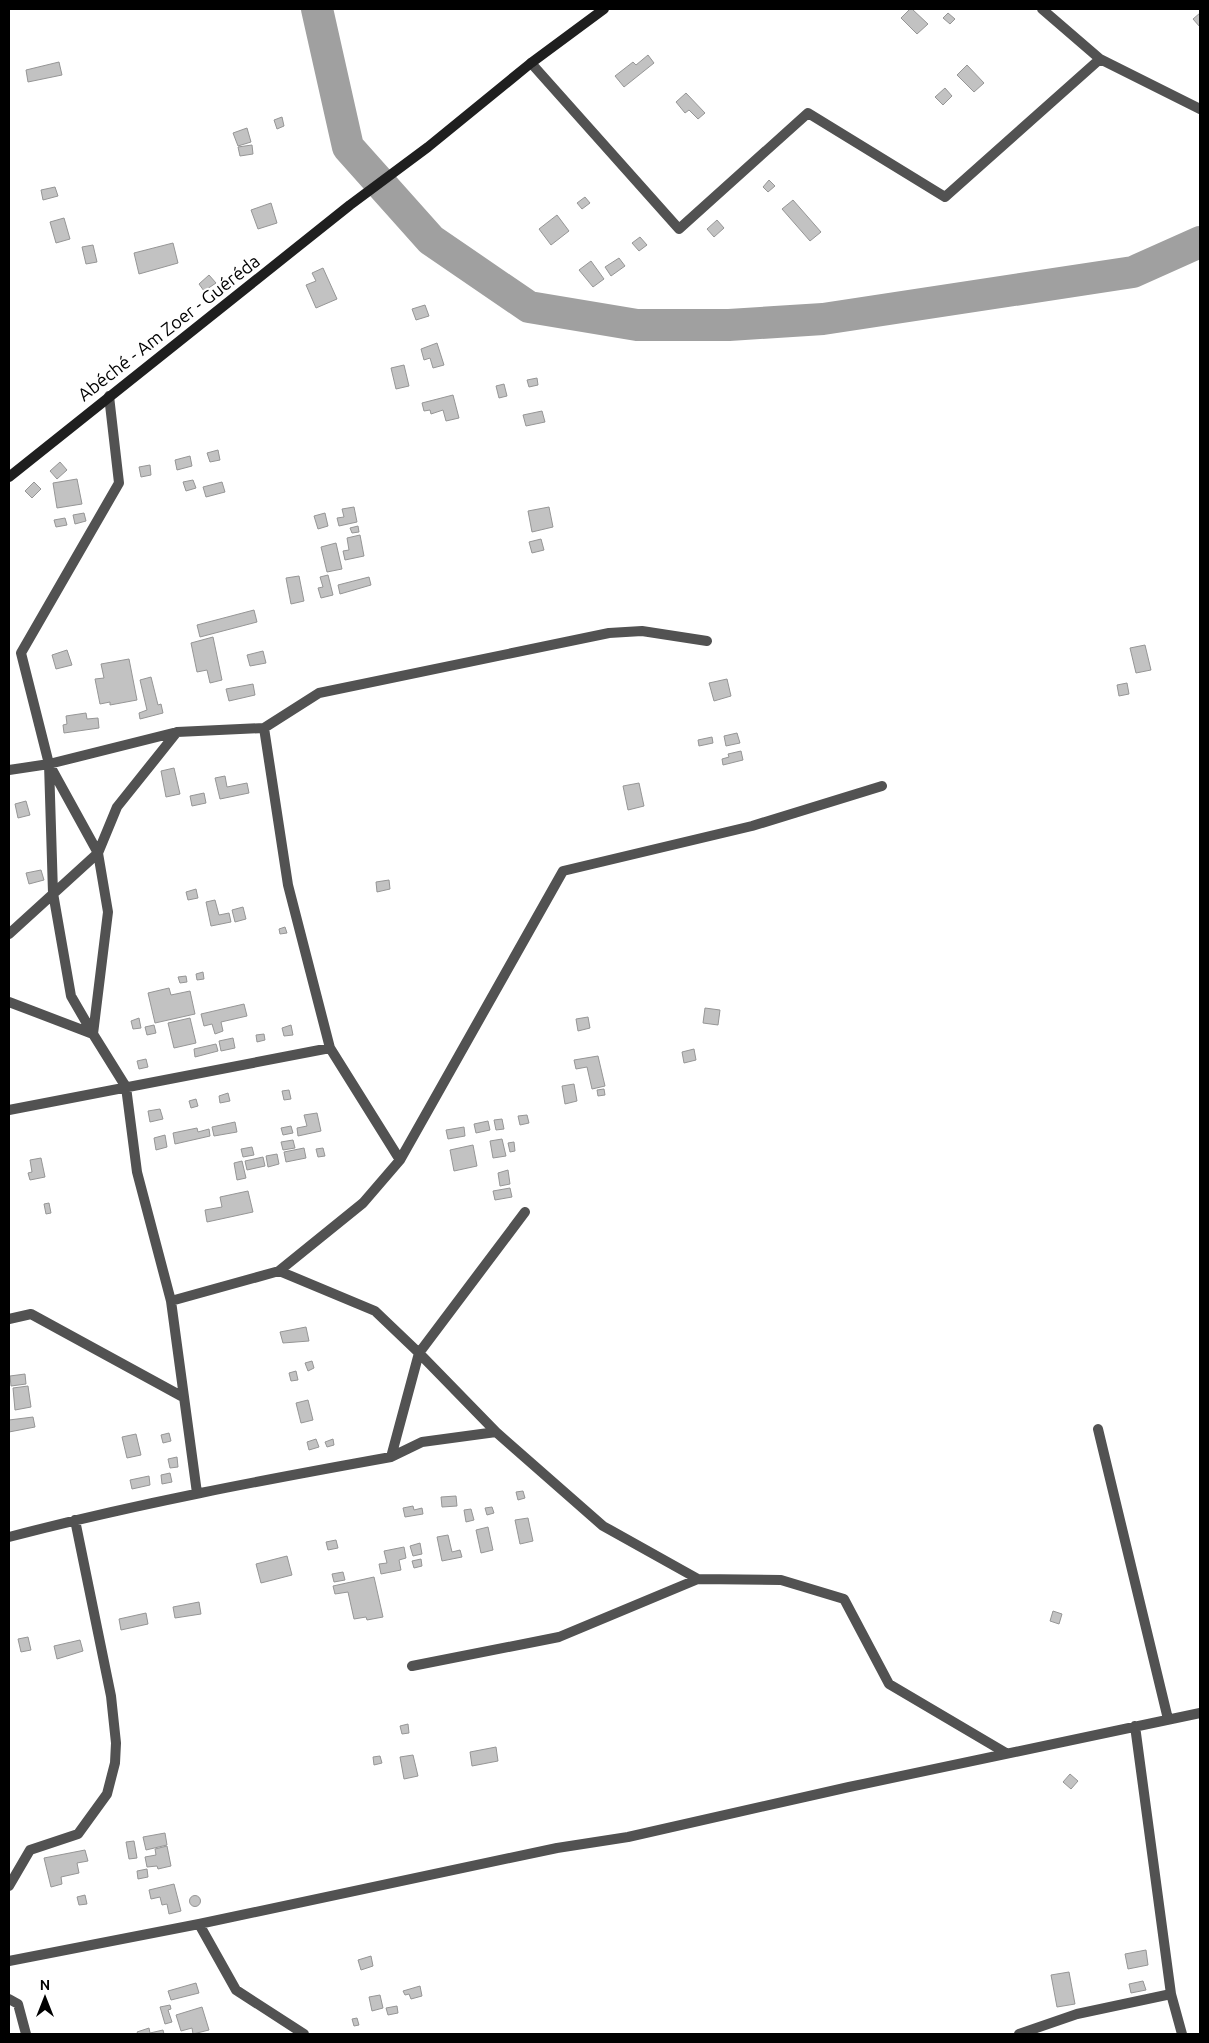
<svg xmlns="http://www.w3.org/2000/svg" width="1209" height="2043" font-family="Ubuntu,sans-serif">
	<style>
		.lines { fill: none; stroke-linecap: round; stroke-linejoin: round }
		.river { stroke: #a0a0a0; stroke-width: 32 }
		.building { fill: #c2c2c2; stroke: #969696 }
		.minor { stroke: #525252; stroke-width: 10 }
		.secondary { stroke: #1f1f1f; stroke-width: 10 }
		.labels { text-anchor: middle; stroke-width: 4; stroke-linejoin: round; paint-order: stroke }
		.street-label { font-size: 18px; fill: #000; stroke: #fff }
	</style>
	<rect width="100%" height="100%" fill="#fff"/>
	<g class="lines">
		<!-- river -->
		<path class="river" d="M317 9 348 147 431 240 529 307 637 325H729L823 319 1133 272 1200 242"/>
	</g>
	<!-- building -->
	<path class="building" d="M910 9H912L928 24 917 34 901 18Z
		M948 13 955 19 950 24 943 18Z
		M1200 13V27L1193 19Z
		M648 55 654 63 624 87 615 76 633 62 636 65Z
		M59 62 62 75 28 82 26 70Z
		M967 65 984 83 974 92 957 75Z
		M945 88 952 96 943 105 935 97Z
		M686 93 705 113 698 119 689 110 685 113 676 102Z
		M282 117 284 126 277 129 274 120Z
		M247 128 251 142 238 146 233 133Z
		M252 145 253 154 240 156 238 147Z
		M769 180 775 186 768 192 763 187Z
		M55 187 58 196 43 200 41 190Z
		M585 197 590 203 582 209 577 203Z
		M793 200 821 232 810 241 782 209Z
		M271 203 277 223 258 229 251 210Z
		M557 215 569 231 551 245 539 229Z
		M64 218 70 239 56 243 50 222Z
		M717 220 724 228 714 237 707 229Z
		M640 237 647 245 639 251 632 243Z
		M173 243 178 263 139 274 134 253Z
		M93 245 97 262 86 264 82 247Z
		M619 258 625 266 611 276 605 267Z
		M591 261 604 279 593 287 579 270Z
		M323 268 337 299 316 308 306 285 316 281 312 273Z
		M209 275 216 283 204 291 199 284Z
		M425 305 429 316 416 320 412 309Z
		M437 343 444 365 433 368 430 358 424 360 421 349Z
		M404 365 409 386 396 389 391 368Z
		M537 378 538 385 529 387 527 380Z
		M504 384 507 396 499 398 496 386Z
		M453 395 459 418 446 421 443 410 431 414 430 410 424 411 422 403Z
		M542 411 545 422 526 426 523 415Z
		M218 450 220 460 210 462 207 453Z
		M190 456 192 466 177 470 175 460Z
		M60 462 67 470 57 479 50 471Z
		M150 465 151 475 141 477 139 467Z
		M77 479 82 504 57 508 53 483Z
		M193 480 196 488 186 491 183 482Z
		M34 482 41 489 32 498 25 491Z
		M222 482 225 492 206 497 203 487Z
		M354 507 357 522 339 526 337 518 344 517 342 509Z
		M549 507 553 527 532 532 528 511Z
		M84 513 86 521 75 524 73 515Z
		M325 513 328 526 318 529 314 516Z
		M65 518 67 525 56 527 54 520Z
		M358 526 359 532 352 533 350 528Z
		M360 535 364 556 345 560 343 551 349 550 347 538Z
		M541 539 544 550 532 553 529 542Z
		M336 543 342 569 327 572 321 547Z
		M328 575 333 595 321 598 318 588 323 587 320 577Z
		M299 576 304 601 291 604 286 578Z
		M369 577 371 585 340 594 338 585Z
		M254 610 257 622 200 637 197 625Z
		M213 637 222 680 210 683 207 670 197 672 191 643Z
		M1145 645 1151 670 1136 673 1130 648Z
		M67 650 72 665 56 669 52 655Z
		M263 651 266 663 250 666 247 655Z
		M129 659 137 700 110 705V702L100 704 95 679 104 678 101 664Z
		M151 677 158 705 161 704 163 713 140 719 139 713 147 710 140 680Z
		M727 679 731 696 714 701 709 683Z
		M1127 683 1129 694 1119 696 1117 685Z
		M253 684 255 695 229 701 226 689Z
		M86 713 87 719 98 718 99 728 64 733 63 725 67 724 66 716Z
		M737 733 740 743 726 746 724 736Z
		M712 737 713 743 699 746 698 740Z
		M741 751 743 760 723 765 722 759 729 757 728 754Z
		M174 768 180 794 166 797 161 771Z
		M225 776 227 787 247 783 249 793 220 799 215 778Z
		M639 783 644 806 628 810 623 786Z
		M204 793 206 803 192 806 190 796Z
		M26 801 30 815 18 818 15 804Z
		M41 870 44 880 29 884 26 873Z
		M389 880 390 889 377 892 376 882Z
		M196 889 198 898 188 900 186 892Z
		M215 900 219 915 229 913 231 922 211 926 206 902Z
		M243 907 246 919 235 922 232 910Z
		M285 927 287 933 280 934 279 929Z
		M203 972 204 979 197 980 196 974Z
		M186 976 187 982 180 983 178 977Z
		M169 988 171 995 190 991 195 1014 155 1023 148 993Z
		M244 1004 247 1016 221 1022 223 1031 215 1034 212 1024 204 1026 201 1014Z
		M705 1008 720 1010 718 1025 703 1023Z
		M588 1017 590 1028 578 1031 576 1019Z
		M139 1018 141 1028 133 1029 131 1021Z
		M190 1018 196 1043 174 1048 168 1023Z
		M154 1025 156 1033 147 1035 145 1027Z
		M291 1025 293 1035 284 1036 282 1028Z
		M264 1034 265 1040 257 1042 256 1035Z
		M233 1038 235 1048 221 1051 219 1041Z
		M216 1044 218 1051 195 1057 194 1049Z
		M694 1049 696 1060 684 1063 682 1052Z
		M598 1056 605 1086 592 1089 587 1067 576 1069 574 1060Z
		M146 1059 148 1067 139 1069 137 1061Z
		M574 1084 577 1101 565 1104 562 1086Z
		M604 1089 605 1095 598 1096 597 1090Z
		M289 1090 291 1099 284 1100 282 1091Z
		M228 1093 230 1101 220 1103 219 1096Z
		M196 1099 198 1106 191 1108 189 1101Z
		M160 1109 163 1119 150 1122 148 1111Z
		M317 1113 321 1131 298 1136 297 1128 307 1126 304 1115Z
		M527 1115 529 1123 520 1125 518 1116Z
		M502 1119 504 1129 496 1130 494 1120Z
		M488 1121 490 1130 476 1133 474 1124Z
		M235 1122 237 1132 214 1136 212 1127Z
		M291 1126 293 1133 283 1135 281 1128Z
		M464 1127 465 1136 448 1139 446 1130Z
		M197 1128 198 1132 209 1129 210 1136 175 1144 173 1133Z
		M165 1135 167 1147 156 1150 154 1138Z
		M502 1139 506 1156 493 1158 490 1141Z
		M293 1140 295 1148 283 1150 281 1142Z
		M514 1142 515 1151 510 1152 508 1143Z
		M473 1145 477 1166 454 1171 450 1150Z
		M252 1147 254 1155 243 1157 241 1149Z
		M304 1148 306 1158 286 1162 284 1152Z
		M323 1148 325 1156 318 1157 316 1149Z
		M277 1154 279 1164 268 1167 266 1156Z
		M263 1157 265 1166 247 1170 245 1161Z
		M41 1158 45 1177 30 1180 28 1173 32 1172 30 1160Z
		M242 1161 246 1178 237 1180 234 1163Z
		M508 1170 510 1184 500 1186 498 1173Z
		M510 1188 512 1197 495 1200 493 1191Z
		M248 1191 253 1212 207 1222 205 1210 222 1207 220 1197Z
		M49 1203 51 1213 46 1214 44 1204Z
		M306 1327 309 1341 283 1343 280 1332Z
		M312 1361 314 1368 308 1371 305 1363Z
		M296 1371 298 1380 291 1381 289 1373Z
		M25 1374 26 1384 11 1386 10 1376Z
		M28 1386 31 1407 15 1410 13 1388Z
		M308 1400 313 1420 301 1423 296 1403Z
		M33 1417 35 1427 9 1432V1420Z
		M169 1433 171 1441 163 1443 161 1435Z
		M136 1434 141 1455 127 1458 122 1437Z
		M316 1439 319 1447 309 1450 307 1442Z
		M333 1439 334 1445 327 1447 325 1442Z
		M177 1457 178 1467 170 1468 168 1459Z
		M170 1473 172 1482 162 1484 161 1475Z
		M149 1476 150 1485 132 1489 130 1480Z
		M523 1491 525 1498 518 1500 516 1492Z
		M456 1496 457 1506 442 1507 441 1497Z
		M413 1506 414 1510 422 1508 423 1514 405 1517 403 1508Z
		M492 1507 494 1513 487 1515 485 1508Z
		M471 1509 474 1520 466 1522 464 1510Z
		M528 1518 533 1541 520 1544 515 1520Z
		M488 1527 493 1550 481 1553 476 1530Z
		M448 1535 452 1552 460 1550 462 1557 442 1561 437 1537Z
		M336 1540 338 1548 328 1550 326 1542Z
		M420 1543 422 1554 413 1556 410 1546Z
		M404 1547 406 1558 399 1560 401 1570 381 1574 379 1564 387 1563 384 1551Z
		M287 1556 292 1575 261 1583 256 1564Z
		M421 1559 422 1566 414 1568 412 1561Z
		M343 1572 345 1580 334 1582 332 1574Z
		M374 1577 383 1617 367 1620 366 1617 354 1619 348 1592 335 1594 333 1586Z
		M199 1602 201 1614 175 1618 173 1607Z
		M1053 1611 1062 1614 1059 1624 1050 1621Z
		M146 1613 148 1624 121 1630 119 1619Z
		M28 1637 31 1650 21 1652 18 1639Z
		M80 1640 83 1651 57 1659 54 1646Z
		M408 1724 409 1733 402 1734 400 1726Z
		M496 1747 498 1761 472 1766 470 1752Z
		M413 1755 418 1776 404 1779 400 1757Z
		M380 1756 382 1763 374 1765 373 1757Z
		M1070 1774 1078 1781 1071 1789 1063 1782Z
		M165 1833 167 1845 146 1850 143 1837Z
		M134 1841 137 1858 129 1859 126 1842Z
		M167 1846 171 1866 158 1869 157 1866 147 1867 145 1857 156 1855 155 1849Z
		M85 1850 88 1861 77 1863 79 1873 61 1877 62 1884 51 1887 44 1858Z
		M147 1869 148 1877 138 1879 137 1871Z
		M174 1884 181 1911 169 1914 167 1904 162 1905 160 1897 151 1899 149 1890Z
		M85 1895 87 1904 79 1905 77 1897Z
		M189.5 1901a5.5 5.5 0 1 1 11 0a5.5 5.5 0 1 1-11 0Z
		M1146 1950 1148 1965 1128 1969 1125 1954Z
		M371 1956 373 1966 361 1970 358 1960Z
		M1069 1972 1075 2004 1057 2007 1051 1975Z
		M1143 1981 1146 1990 1131 1993 1129 1984Z
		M196 1983 199 1993 171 2000 168 1991Z
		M420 1986 422 1996 411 1999 409 1994 405 1995 403 1991Z
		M380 1995 383 2008 372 2011 369 1997Z
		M170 2005 171 2009 168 2010 172 2022 165 2024 160 2007Z
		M397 2006 398 2013 388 2015 386 2008Z
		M202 2007 209 2030 193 2034 192 2028 181 2031 176 2015Z
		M357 2018 359 2025 354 2026 352 2019Z
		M149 2028 150 2033 163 2030 164 2034H138L137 2032Z"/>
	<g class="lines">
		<!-- minor -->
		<path class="minor" d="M1042 9 1100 59 1200 109
			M531 63 679 229 808 113 945 197 1100 59
			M109 396 119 483 21 653 49 764 98 853 108 912 93 1034 126 1087 137 1172 171 1301 197 1493
			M264 728 288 885 330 1048 400 1160
			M49 764 177 732 264 728 319 693 609 633 642 631 707 641
			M9 770 49 764 53 893 71 996 93 1034
			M9 934 98 853 117 807 177 732
			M9 1002 93 1034
			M9 1110 330 1048
			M279 1271 363 1203 400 1160 563 871 752 826 882 786
			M171 1301 279 1271 375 1311 419 1353 496 1432
			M9 1319 31 1314 183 1397
			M1098 1429 1168 1719
			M391 1457 422 1442 496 1432 603 1526 698 1579 781 1580 844 1599 889 1684 1006 1753
			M9 1537C135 1504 263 1480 391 1457L419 1353 525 1212
			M412 1666 559 1637 698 1579
			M1135 1726 1171 1994 1182 2034
			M9 1886 30 1850 78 1834 107 1794 115 1763 116 1743 111 1696 75 1520
			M199 1924 236 1990 304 2034
			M9 1961 199 1924 557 1848 628 1837 849 1787 1200 1713
			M9 1999 18 2004 26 2034
			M1019 2034 1077 2014 1171 1994"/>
		<!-- secondary -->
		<path class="secondary" d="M9 477 350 205 428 147 531 63 604 9"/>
	</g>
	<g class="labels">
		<!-- street labels -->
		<g class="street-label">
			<text transform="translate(169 328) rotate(-38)" y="6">Abéché - Am Zoer - Guéréda</text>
		</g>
	</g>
	<!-- border -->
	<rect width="1209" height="2043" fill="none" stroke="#000000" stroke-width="20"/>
	<!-- north arrow -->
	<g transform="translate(45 1998)" stroke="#ffffff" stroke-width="4" paint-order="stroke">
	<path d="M0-4L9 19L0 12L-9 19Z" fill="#000000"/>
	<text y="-8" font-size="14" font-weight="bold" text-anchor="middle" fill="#000000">N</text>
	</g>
</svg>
